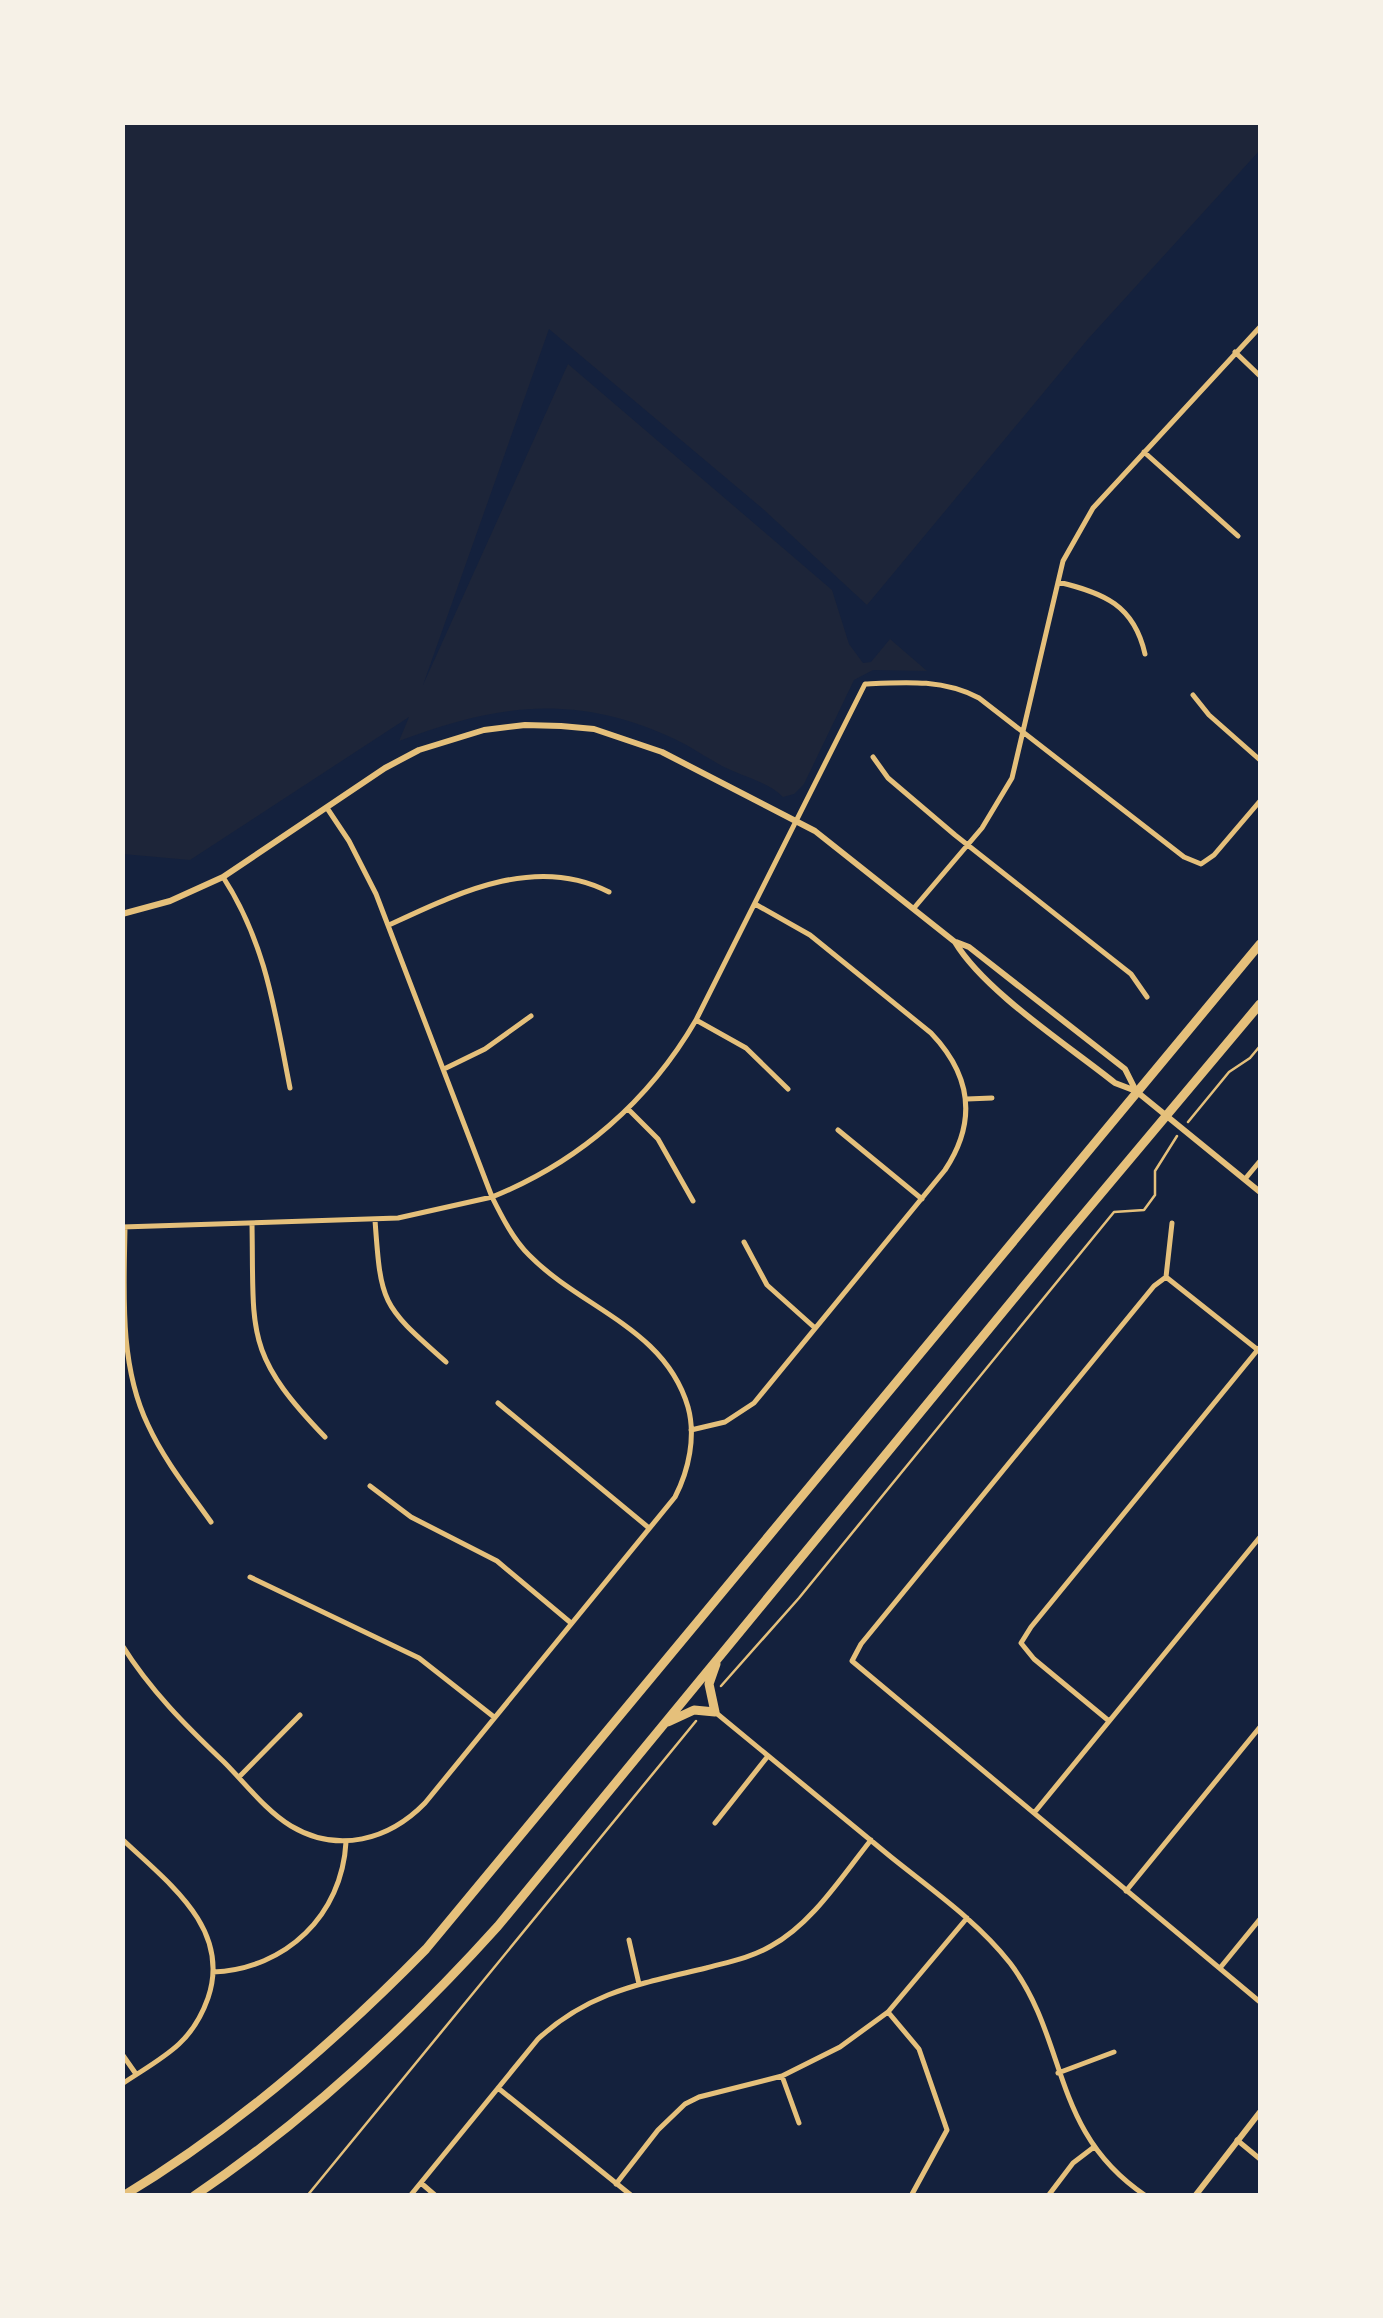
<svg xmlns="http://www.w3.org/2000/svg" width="1383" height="2318" font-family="'Source Sans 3',sans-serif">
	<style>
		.green { fill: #1d2539 }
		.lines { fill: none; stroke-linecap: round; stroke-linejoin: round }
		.path { stroke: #e5c07b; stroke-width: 2.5 }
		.minor { stroke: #e5c07b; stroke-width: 5 }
		.tertiary { stroke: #e5c07b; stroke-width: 6 }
		.trunk { stroke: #e5c07b; stroke-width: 9 }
	</style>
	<rect width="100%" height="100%" fill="#14213d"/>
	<!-- green -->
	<path class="green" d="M1260 122V150L1088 339 867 605 763 509 549 329 423 685 568 364 832 590 849 644 863 663 871 662 890 639 927 671 873 670 854 680 804 784 794 794 783 797C769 782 741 776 722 766 704 756 687 744 668 736 571 693 494 705 399 741L409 717 190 860 123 854V123Z"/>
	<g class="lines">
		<!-- path -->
		<path class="path" d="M1188 1122 1229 1072 1250 1058 1260 1046
			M721 1686 799 1598 1114 1212 1144 1210 1155 1195V1171L1177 1136
			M307 2196 696 1721"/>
		<!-- minor -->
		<path class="minor" d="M1235 352 1260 376
			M1144 452 1238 536
			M1058 582C1104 593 1134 605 1145 654
			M1193 695 1209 715 1260 760
			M873 757 888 778 955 835 1131 974 1147 997
			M327 808 349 841 376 894 492 1197C579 1162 649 1101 696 1020L865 684C905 682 943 679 979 698L1184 857 1201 864 1214 855 1260 801
			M223 877C266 943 275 1012 290 1088
			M914 908 982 828 1012 778 1063 561 1093 508 1260 327
			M389 925C458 893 536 854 609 892
			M696 1020 746 1048 788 1089
			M444 1069 485 1049 531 1016
			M967 1099 992 1098
			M628 1109 658 1139 693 1201
			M838 1130 922 1199
			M1245 1179 1260 1161
			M375 1220C381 1306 382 1305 446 1362
			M252 1224C254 1334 244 1353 325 1437
			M122 1227 398 1218 492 1197C502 1217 513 1239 529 1255 582 1309 665 1328 688 1407 696 1436 689 1470 675 1497L425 1803C389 1840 338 1854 291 1826 266 1811 245 1783 224 1762 186 1726 150 1690 122 1645
			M125 1227C124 1292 119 1365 148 1425 164 1460 189 1491 211 1522
			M744 1242 767 1285 815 1328
			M1166 1277 1172 1223
			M1258 1350 1166 1277 1154 1286 861 1644 852 1661 1260 2002
			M498 1403 649 1528
			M691 1430 725 1422 754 1403 945 1170C978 1120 971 1075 931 1033L810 935 755 904
			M370 1486 411 1517 497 1561 571 1623
			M250 1577 419 1658 494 1717
			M715 1712C774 1760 832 1809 891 1857 932 1890 977 1921 1010 1963 1069 2041 1050 2132 1146 2196
			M1109 1721 1034 1659 1021 1643 1031 1627 1260 1347
			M239 1777 300 1715
			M1034 1813 1260 1537
			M715 1823 768 1756
			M122 1839C167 1882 232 1928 208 1998 202 2015 193 2031 179 2044 163 2059 141 2071 122 2084
			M1126 1891 1260 1727
			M629 1940 639 1984
			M1220 1968 1260 1919
			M213 1972C286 1969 342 1915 346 1842
			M888 2012 919 2049 947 2130 911 2196
			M122 2054 136 2074
			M1058 2073 1114 2052
			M782 2076 799 2123
			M498 2088 632 2196
			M1237 2140 1260 2159
			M421 2183 436 2196
			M616 2184 658 2130 685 2104 699 2097 782 2076 840 2047 888 2012 967 1918
			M410 2196 538 2039C589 1992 640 1984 706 1968 728 1962 750 1958 771 1946 812 1924 842 1876 871 1840
			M1048 2196 1073 2163 1094 2147"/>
		<!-- tertiary -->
		<path class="tertiary" d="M122 914 170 901 223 877 385 768 419 750 484 730 525 725 561 726 594 729 662 752 815 831 955 942C984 991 1069 1046 1115 1083L1136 1091
			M956 942 969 947 1125 1069 1136 1091 1260 1192
			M1195 2196 1260 2112"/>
		<!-- trunk -->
		<path class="trunk" d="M668 1722 694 1710 715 1712 709 1684 716 1664
			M123 2196C236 2128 335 2042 426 1949L1260 944
			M194 2196C308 2119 407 2027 498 1926L1062 1240 1260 1004"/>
	</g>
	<!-- border -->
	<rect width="1383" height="2318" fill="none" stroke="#f6f1e7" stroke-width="250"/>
</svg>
